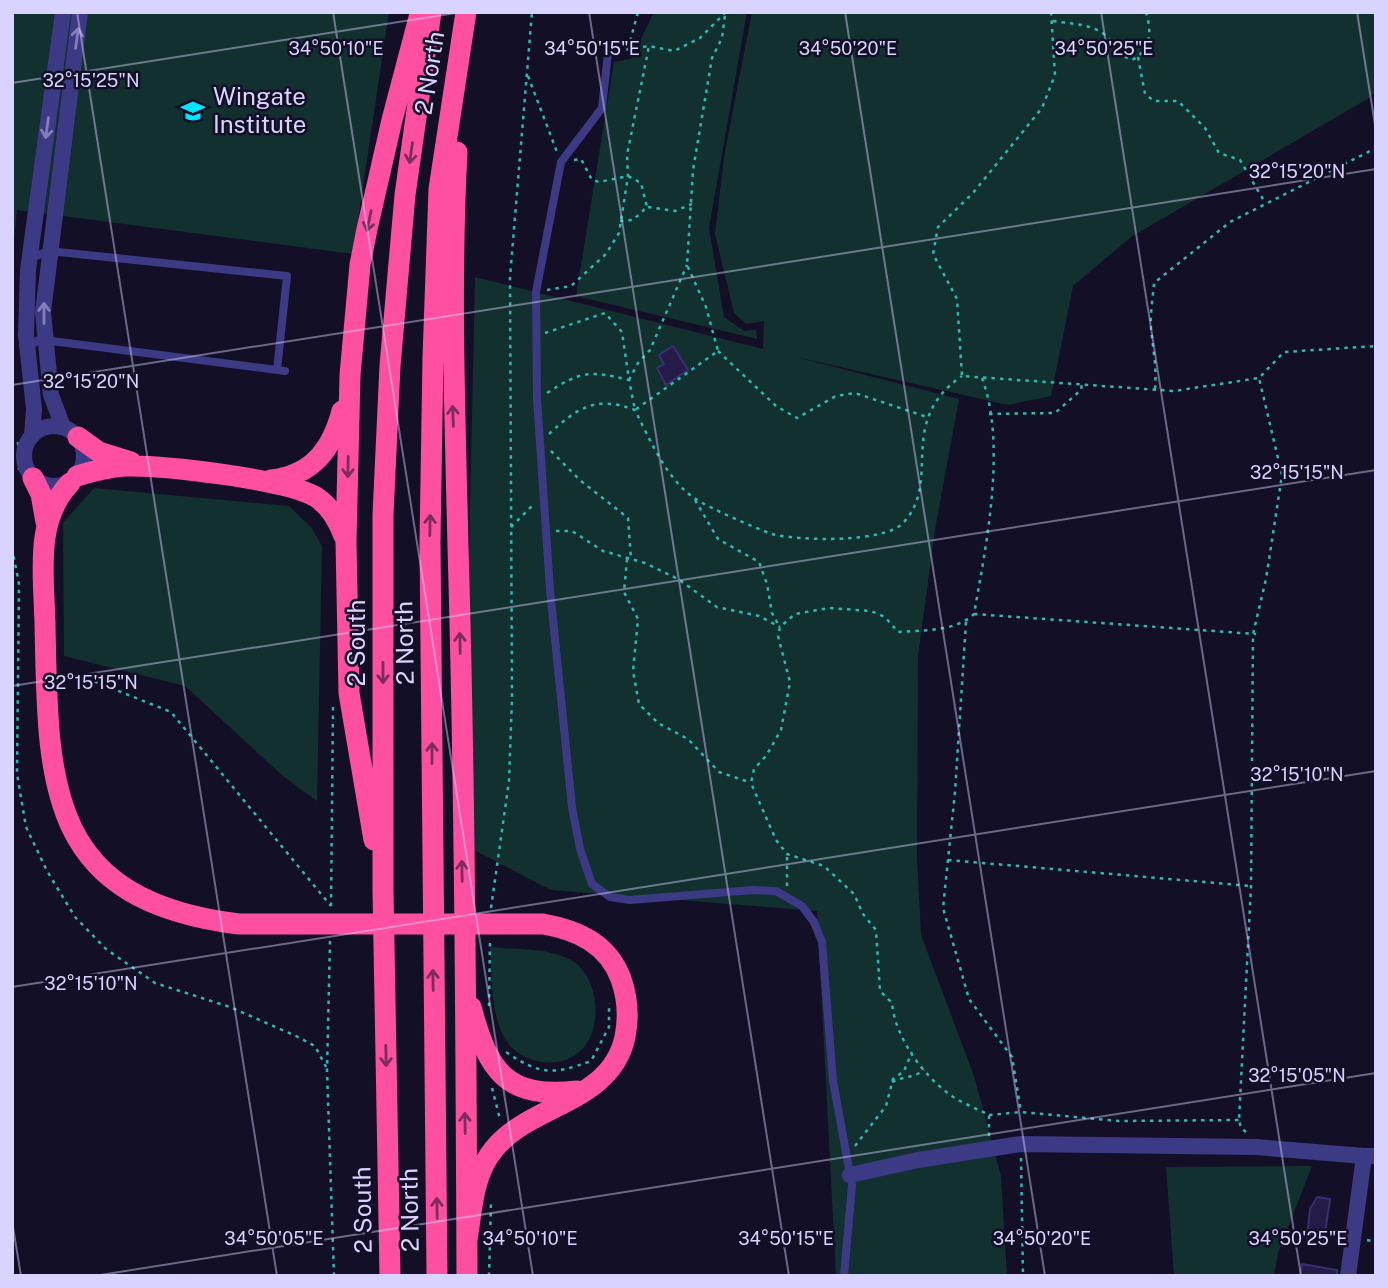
<svg xmlns="http://www.w3.org/2000/svg" width="1388" height="1288" font-family="'Public Sans',sans-serif">
	<style>
		.green { fill: #12302f }
		.building { fill: #241b47; stroke: #3b2d73; stroke-width: 2 }
		.lines { fill: none; stroke-linecap: round; stroke-linejoin: round }
		.path { stroke: #2fb8b0; stroke-width: 2.5; stroke-dasharray: 3.5 5; stroke-linecap: butt }
		.lane { stroke: #3d3a85; stroke-width: 8 }
		.street { stroke: #3d3a85; stroke-width: 16 }
		.highway { stroke: #ff4fa3; stroke-width: 21 }
		.oneway { stroke: #837fbc }
		.oneway2 { stroke: #7d2c5e }
		.ticks { fill: none; stroke: #d9d4ff; stroke-width: 2; stroke-opacity: 0.45 }
		.labels { text-anchor: middle; stroke-width: 5; stroke-linejoin: round; paint-order: stroke }
		.street-label { font-size: 24px; fill: #d9d4ff; stroke: #130f26 }
		.poi-label { font-size: 24px; fill: #d9d4ff; stroke: #130f26; text-anchor: start }
		.ticks-label { font-size: 18px; text-anchor: middle; fill: #d9d4ff; stroke: #130f26; stroke-width: 5; stroke-linejoin: round; paint-order: stroke }
	</style>
	<rect width="100%" height="100%" fill="#130f26"/>
	<!-- green -->
	<path class="green" d="M12 12H389L353 254 17 210 12 262Z
		M654 12H747L709 228 724 317 744 331 756 330 757 339 576 296 614 62 631 59Z
		M752 12H1376V91L1369 98 1131 237 1073 286 1051 396 1008 405 796 357 959 399 935 530 918 656 917 856 921 935 974 1076 1001 1176 1007 1276H836L817 911 551 890 472 849 465 736 475 277 763 349 764 321 746 324 734 313 715 234 724 157Z
		M94 488 289 506 311 527 322 546 317 801 284 777 185 686 64 656 63 523Z
		M490 947C517 950 550 947 574 962 600 980 604 1033 578 1053 556 1071 516 1062 504 1037 490 1010 492 977 490 947Z
		M1312 1166 1278 1253 1274 1276H1174L1166 1167Z"/>
	<!-- building -->
	<path class="building" d="M673 346 688 370 666 385 657 368 664 364 659 355Z
		M1317 1197 1330 1199 1324 1240 1307 1238 1310 1209Z
		M1302 1264 1337 1270V1276H1300Z"/>
	<g class="lines">
		<!-- path -->
		<path class="path" d="M1051 12 1055 75 1042 108 973 193 938 227 933 254 957 299 962 376 1174 391 1259 378 1284 352 1376 346
			M1053 21C1080 25 1107 24 1117 53L1132 60C1151 50 1152 32 1146 12
			M628 49 638 12
			M618 51 649 46 674 51 700 38 726 12
			M1138 57 1145 94 1154 101H1178L1205 128 1219 153 1240 160 1264 201
			M528 76 557 152
			M574 160 581 159 592 180 599 182 628 176 641 183 647 207 633 220 620 221
			M648 207 675 211 692 204
			M547 290 571 286 606 254 619 233 628 176 627 155 649 46
			M545 333 605 313 622 332 629 380
			M718 351 776 406 797 418 836 396 855 393 927 417
			M982 378C1007 445 986 546 974 614 955 632 923 630 898 632L885 617 871 611 829 608 795 614 780 627 778 636 790 682 781 730 766 756 754 769 751 783 776 840 787 854 824 866 854 894 863 914 876 930 880 991 892 1003C895 1037 922 1074 949 1094 961 1103 976 1108 989 1115V1137
			M629 380 638 363 650 350 687 265
			M1155 389C1157 368 1153 350 1151 328 1150 313 1153 297 1154 283L1230 222 1376 148
			M547 393C581 371 589 370 629 380L635 410 718 351 706 307 687 265 693 170 712 58 722 38 725 15
			M989 414 1055 413 1081 390 1082 383
			M549 434C577 408 596 395 635 410 650 440 666 478 694 498 709 508 755 528 772 534 799 541 884 543 903 523 943 481 895 422 962 376
			M18 442 19 470
			M551 451 581 481 628 518 631 559
			M695 500 718 539 759 562 767 584 772 613 778 624
			M511 527 533 505
			M556 531H572L603 551 645 563 678 579 717 607 759 616 780 627
			M12 548 19 584 17 774 26 827 47 871 75 917 106 949 155 983 230 1007 296 1036 315 1046 326 1067
			M627 559 624 592 638 619 633 671 639 704 658 723 688 739 719 772 749 782
			M974 614 1256 634
			M966 622 955 792 943 908 969 999 1012 1057 1021 1112
			M61 675 96 682 171 712 331 906
			M948 860 1251 886
			M787 886V854
			M331 906 333 706
			M491 908 509 781 512 698 510 277 532 12
			M330 941 327 1070 334 1276
			M489 1006 490 939
			M506 1052C540 1075 553 1075 591 1061L609 1027V1003
			M892 1082C904 1076 914 1078 924 1070
			M492 1088 500 1119
			M989 1115 1021 1112 1119 1121 1239 1120
			M1246 1132 1241 1128 1239 1120 1251 886 1253 634 1266 579 1282 475 1259 378
			M855 1146 886 1106 893 1079 904 1071 912 1052
			M1021 1158 1023 1276
			M1367 1240 1376 1242
			M489 1276 491 1202"/>
		<!-- lane -->
		<path class="lane" d="M608 53 602 108 561 162 536 292 537 399 550 590 572 807 580 849 592 884 610 897 630 900 753 890 776 891 802 906 814 922 822 942 833 1081 852 1185 844 1276
			M31 258 49 251 287 276 277 370
			M27 349 37 341 44 340 285 371"/>
		<!-- street -->
		<path class="street" d="M24 456a30 30 0 1 1 60 0a30 30 0 1 1-60 0Z
			M63 427 51 395 43 312 80 12
			M32 436 34 409 26 335 28 270 63 12
			M850 1175 918 1160 1021 1144 1256 1147 1364 1156
			M1348 1276 1364 1156H1376"/>
		<!-- highway -->
		<path class="highway" d="M457 152C450 284 455 415 458 547 465 790 466 1033 467 1276
			M78 437 99 452 131 462
			M77 476C93 471 108 467 125 466 162 465 286 479 316 497 330 506 338 520 344 536
			M33 478 41 494 46 522
			M271 480C313 475 332 449 342 411
			M70 483C34 521 44 575 45 624 48 785 46 900 239 924H543C578 930 608 944 621 979 628 999 629 1017 625 1037 611 1103 530 1104 494 1149 473 1174 472 1209 467 1240
			M374 840 349 693 346 542 350 375 360 265 367 229 392 120 420 14
			M471 1007C488 1071 506 1099 577 1091
			M390 1276 383 890V515L390 366 405 195 431 12
			M437 1276 430 542 433 357 439 189 466 12"/>
	</g>
	<!-- one-way arrows -->
	<defs><path id="oneway-shaft" d="M-6 0H5M1.5-3L5.5 0L1.5 3" fill="none" stroke-width="1.6" stroke-linecap="round" stroke-linejoin="round" transform="scale(1.75)"/></defs>
	<g class="oneway">
		<use href="#oneway-shaft" transform="translate(77 38) rotate(-82)"/>
		<use href="#oneway-shaft" transform="translate(47 128) rotate(98)"/>
		<use href="#oneway-shaft" transform="translate(44 313) rotate(-90)"/>
	</g>
	<g class="oneway2">
		<use href="#oneway-shaft" transform="translate(411 153) rotate(98)"/>
		<use href="#oneway-shaft" transform="translate(369 221) rotate(102)"/>
		<use href="#oneway-shaft" transform="translate(453 416) rotate(-92)"/>
		<use href="#oneway-shaft" transform="translate(348 467) rotate(91)"/>
		<use href="#oneway-shaft" transform="translate(430 525) rotate(-89)"/>
		<use href="#oneway-shaft" transform="translate(460 643) rotate(-91)"/>
		<use href="#oneway-shaft" transform="translate(383 673) rotate(90)"/>
		<use href="#oneway-shaft" transform="translate(432 753) rotate(-90)"/>
		<use href="#oneway-shaft" transform="translate(462 871) rotate(-91)"/>
		<use href="#oneway-shaft" transform="translate(433 980) rotate(-91)"/>
		<use href="#oneway-shaft" transform="translate(386 1056) rotate(89)"/>
		<use href="#oneway-shaft" transform="translate(465 1123) rotate(-91)"/>
		<use href="#oneway-shaft" transform="translate(437 1208) rotate(-91)"/>
	</g>
	<!-- ticks -->
	<path class="ticks" d="M77 12 277 1276M333 12 533 1276M589 12 789 1276M845 12 1045 1276M1101 12 1301 1276M1357 12 1376 131M12 83 462 12M12 385 1376 169M12 686 1376 470M12 987 1376 771M12 1221 21 1276M94 1276 1376 1073"/>
	<!-- icons -->
	<defs>
		<g id="university-bare" transform="scale(1.89)"><path d="M0-5L7-2L0 1L-7-2ZM-4 1L0 2.5L4 1V4Q0 6-4 4Z" fill="#00e5ff" stroke="#130f26" stroke-width="2.5" paint-order="stroke"/></g>
	</defs>
	<g fill-rule="evenodd">
		<use href="#university-bare" x="193" y="111"/>
	</g>
	<g class="labels">
		<!-- street labels -->
		<g class="street-label">
			<text transform="translate(430 73) rotate(-81)" y="8">2 North</text>
			<text transform="translate(357 643) rotate(-90)" y="8">2 South</text>
			<text transform="translate(405 643) rotate(-91)" y="8">2 North</text>
			<text transform="translate(363 1210) rotate(-91)" y="8">2 South</text>
			<text transform="translate(410 1210) rotate(-91)" y="8">2 North</text>
		</g>
		<!-- poi labels -->
		<g class="poi-label">
			<text x="213" y="105">Wingate<tspan x="213" dy="28">Institute</tspan></text>
		</g>
	</g>
	<g class="ticks-label">
		<text x="336" y="55">34°50'10"E</text>
		<text x="592" y="55">34°50'15"E</text>
		<text x="848" y="55">34°50'20"E</text>
		<text x="1104" y="55">34°50'25"E</text>
		<text x="91" y="87">32°15'25"N</text>
		<text x="1297" y="178">32°15'20"N</text>
		<text x="91" y="388">32°15'20"N</text>
		<text x="1297" y="479">32°15'15"N</text>
		<text x="91" y="689">32°15'15"N</text>
		<text x="1297" y="781">32°15'10"N</text>
		<text x="91" y="990">32°15'10"N</text>
		<text x="1297" y="1082">32°15'05"N</text>
		<text x="274" y="1245">34°50'05"E</text>
		<text x="530" y="1245">34°50'10"E</text>
		<text x="786" y="1245">34°50'15"E</text>
		<text x="1042" y="1245">34°50'20"E</text>
		<text x="1298" y="1245">34°50'25"E</text>
	</g>
	<!-- border -->
	<rect width="1388" height="1288" fill="none" stroke="#d9d4ff" stroke-width="28"/>
</svg>
